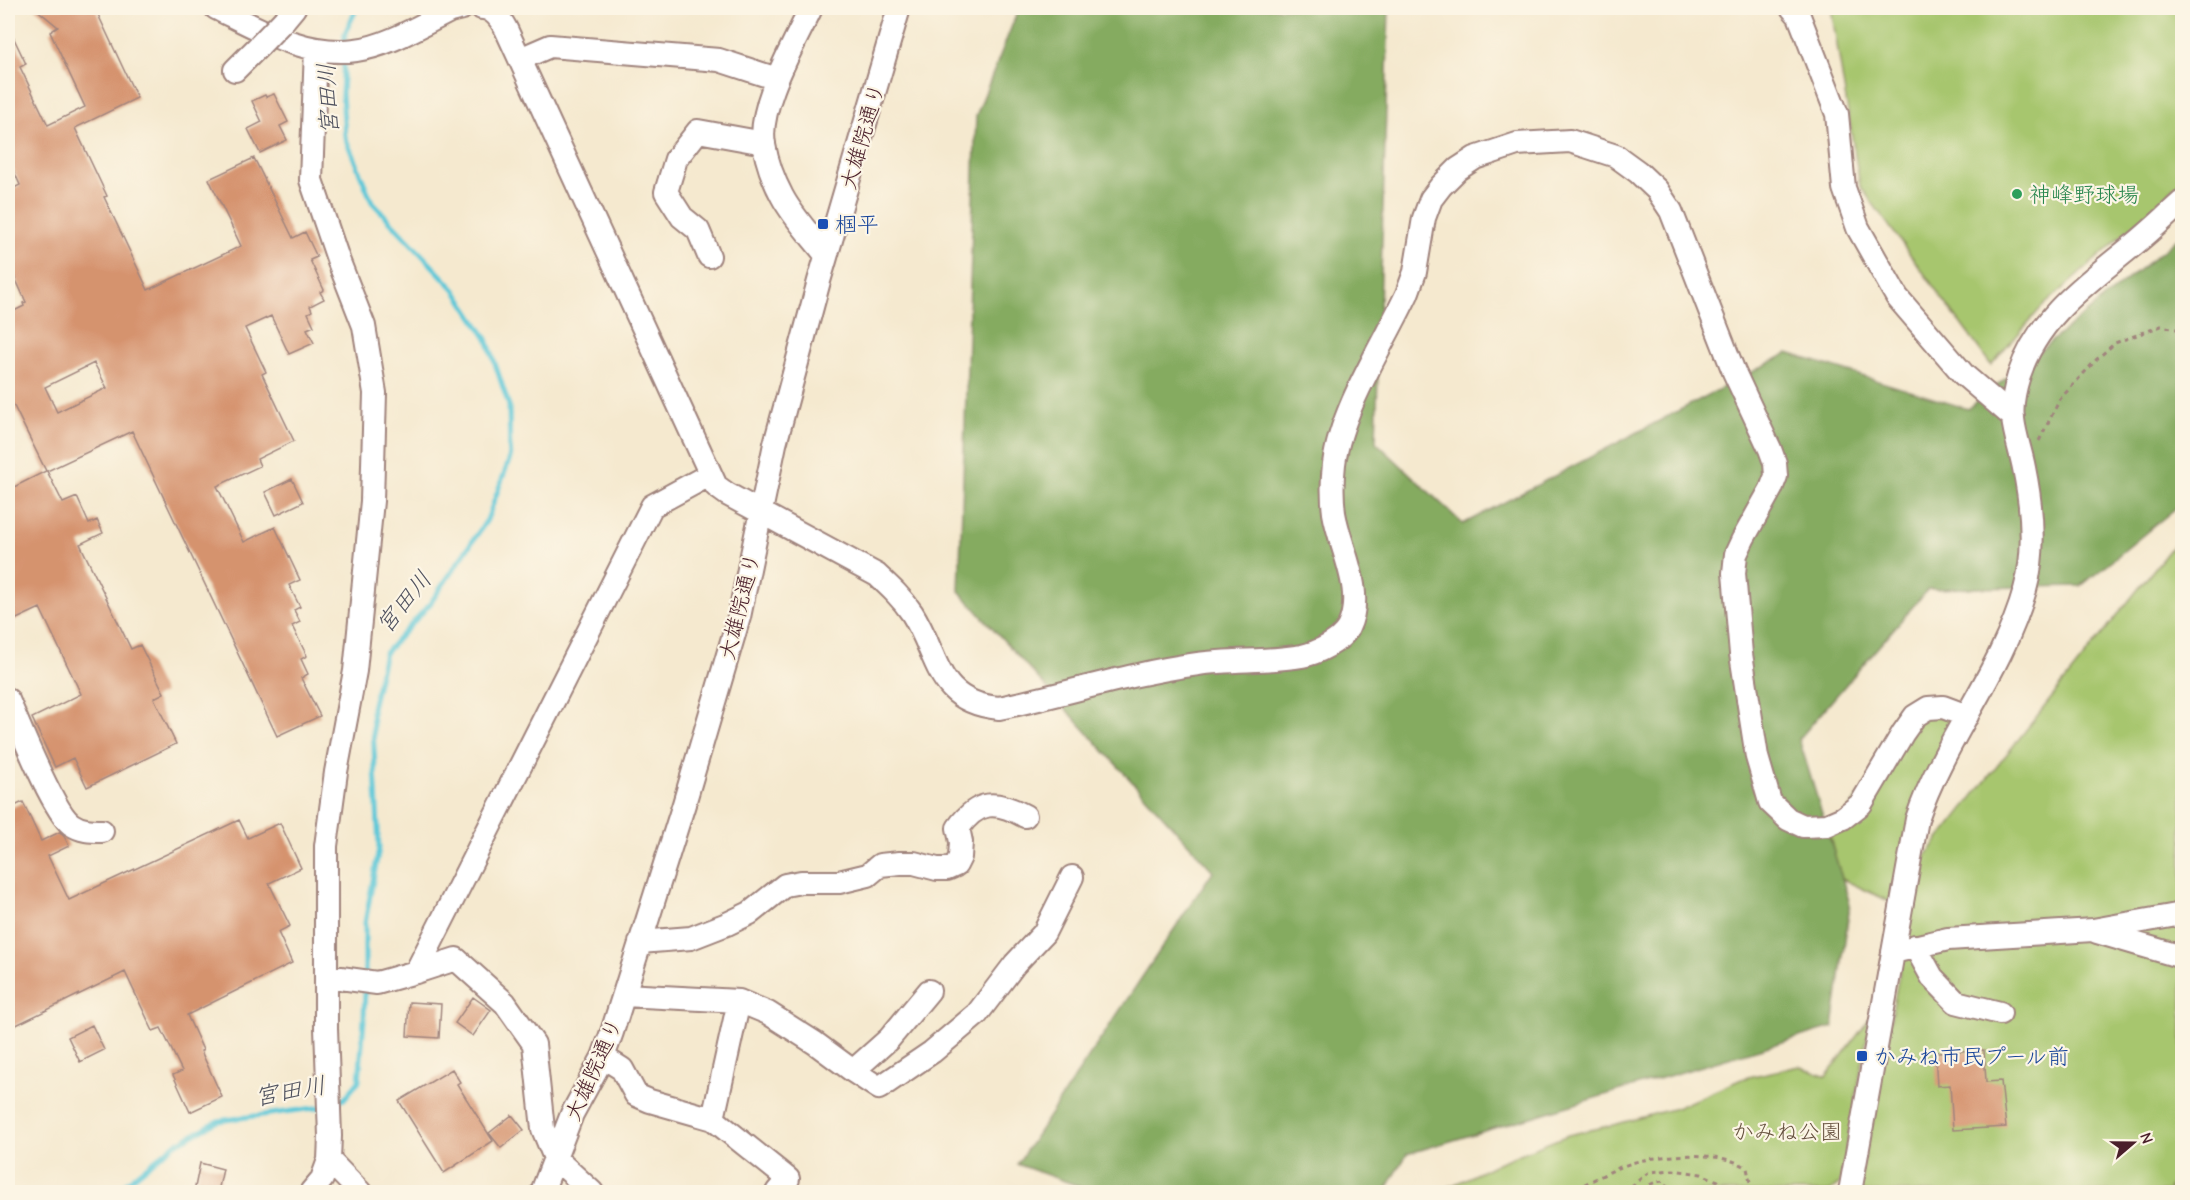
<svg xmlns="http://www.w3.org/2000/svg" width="2190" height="1200" font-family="'Comic Neue','Klee One',sans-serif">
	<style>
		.green { fill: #a7c66e; stroke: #78724c; stroke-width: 1.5 }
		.forest { fill: #85ab61; stroke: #686546; stroke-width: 1.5 }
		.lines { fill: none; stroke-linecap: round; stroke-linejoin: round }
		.stream { stroke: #5dc8d8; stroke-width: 5 }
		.building { fill: #d5936e; fill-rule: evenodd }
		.minor-casing { stroke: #a0847d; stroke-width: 26 }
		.path { stroke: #a0847d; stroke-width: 3; stroke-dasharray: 4.5 4.5; stroke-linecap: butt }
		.minor { stroke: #fff; stroke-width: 22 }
		.minor-bridge-casing { stroke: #a0847d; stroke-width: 26; stroke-linecap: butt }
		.minor-bridge { stroke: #fff; stroke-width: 22 }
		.leisure-dot { fill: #2e9e5b; stroke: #fcf5e5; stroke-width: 2 }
		.transit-dot { fill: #1a4fb4; stroke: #fcf5e5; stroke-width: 2 }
		.labels { text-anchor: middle; stroke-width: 4.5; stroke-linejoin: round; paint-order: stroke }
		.street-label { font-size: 22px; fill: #4a1f2b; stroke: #fcf5e5 }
		.leisure-label { font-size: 22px; fill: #27864d; stroke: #fcf5e5; text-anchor: start }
		.transit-label { font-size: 22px; fill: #164399; stroke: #fcf5e5; text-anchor: start }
		.park-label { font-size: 22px; fill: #66513f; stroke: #fcf5e5 }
		.water-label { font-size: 24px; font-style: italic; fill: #50525f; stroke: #fcf5e5 }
	</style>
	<rect width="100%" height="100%" fill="#fcf5e5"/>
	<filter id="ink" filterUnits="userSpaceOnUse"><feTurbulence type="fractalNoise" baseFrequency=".0167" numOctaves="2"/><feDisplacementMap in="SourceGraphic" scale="12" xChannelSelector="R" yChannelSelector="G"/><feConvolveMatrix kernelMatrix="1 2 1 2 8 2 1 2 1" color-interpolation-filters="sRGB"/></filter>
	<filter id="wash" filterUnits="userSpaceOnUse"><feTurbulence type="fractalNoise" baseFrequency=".008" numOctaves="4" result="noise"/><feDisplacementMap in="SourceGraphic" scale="24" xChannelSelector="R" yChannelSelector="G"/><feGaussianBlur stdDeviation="1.35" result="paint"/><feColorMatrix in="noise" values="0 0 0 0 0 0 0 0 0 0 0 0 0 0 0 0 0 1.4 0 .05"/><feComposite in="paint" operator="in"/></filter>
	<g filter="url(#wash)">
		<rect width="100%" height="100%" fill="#f5e9cf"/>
		<!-- green -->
		<path class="green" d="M1831 8H2182V180L2160 202 2041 308 1991 365 1860 186Z
			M2182 534V1192H2171L2169 1187 2168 1192H1858L1920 863Z
			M1955 710 1901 907 1840 878 1827 825 1843 818 1915 716Z
			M1871 1017 1840 1183 1828 1192H1439L1500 1162 1568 1135 1617 1124 1676 1108 1744 1078 1799 1066 1826 1077Z"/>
		<!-- forest -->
		<path class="forest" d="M1019 8H1389L1376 442 1463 524 1788 353 1968 409 2182 235V503L2081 586 1928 589 1799 739 1850 904 1833 1027 1407 1154 1385 1192H1095L1017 1164 1213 871 959 591 976 116Z"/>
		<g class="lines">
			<!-- stream -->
			<path class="stream" d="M344 45 345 33 357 8
				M344 57 342 94 345 137 372 202 455 290 487 339 509 406 510 458 487 520 429 605 385 653 372 708 379 848 365 923V977
				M334 1103 344 1099 359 1081 364 1020 365 986
				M115 1192 174 1145 218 1121 322 1107"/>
		</g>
		<g id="blocks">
			<!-- building -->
			<path class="building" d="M35 8H95L137 98 75 128 107 196 104 197 148 290 241 246 209 179 254 158 293 238 305 232 317 257 310 260 324 290 320 292 324 299 310 306 312 311 308 313 314 326 307 329 314 343 289 354 271 316 245 328 266 372 262 374 294 441 257 459 260 466 217 486 244 542 275 527 300 580 289 585 300 607 294 610 300 622 292 626 307 656 301 659 308 674 301 678 320 716 277 736 132 431 47 471 63 503 77 497 89 524 97 520 103 533 80 544 131 649 140 645 164 693 154 698 176 744 87 787 73 758 55 767 32 718 81 694 40 608 8 623V490L46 471 8 394V314L24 306 23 303 26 302 8 262V191L20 185 8 158V26L26 64 20 67 48 125 85 107 50 32 58 27ZM94 363 107 388 57 412 45 387Z
				M274 94 288 122 280 126 287 140 260 153 248 129 262 122 252 101 265 95 266 97Z
				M292 479 303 502 276 515 265 492Z
				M23 802 41 841 60 832 64 836 69 846 48 856 69 900 239 820 248 838 280 823 301 868 269 883 290 926 278 932 292 963 187 1015 203 1050 201 1051 222 1097 190 1112 173 1075 182 1071 161 1028 153 1031 125 972 8 1029V809Z
				M473 997 491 1010 473 1036 455 1023Z
				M409 1002 441 1004 439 1038 407 1036Z
				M92 1025 104 1050 80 1062 68 1037Z
				M1984 1050 1986 1082 2001 1081 2006 1127 1953 1130 1950 1085 1937 1086 1935 1052Z
				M452 1069 460 1082 457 1084 493 1141 444 1173 399 1101Z
				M512 1115 524 1130 501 1148 489 1133Z
				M200 1163 223 1169 218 1192H194Z"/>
		</g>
	</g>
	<g filter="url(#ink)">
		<use href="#blocks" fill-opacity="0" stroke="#a0847d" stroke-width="1.5"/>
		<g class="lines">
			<!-- minor casing -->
			<g class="minor-casing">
				<path id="minor" d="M216 8C259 29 305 57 356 50 388 46 421 25 450 11L462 8
					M482 8C494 8 501 20 506 29L716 486 727 494 877 575C890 587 902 598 912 613 940 657 935 702 999 708 1066 694 1131 673 1198 664 1233 659 1268 662 1302 656 1317 653 1340 642 1348 628 1366 592 1340 549 1334 513 1332 497 1332 481 1334 464 1341 409 1383 345 1407 294L1415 272 1424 218 1431 199 1441 186 1458 169 1475 158 1517 144 1570 141 1616 156 1638 172 1657 190 1671 211 1734 372 1770 449 1775 463 1776 476 1771 489 1743 539 1736 554 1734 573 1741 654 1757 757 1770 802 1788 819 1803 826 1827 825 1843 818 1861 804 1903 733 1915 716 1928 708 1943 707 1967 716
					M811 8C795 43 757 105 764 145 767 162 774 181 782 196 793 217 812 237 826 255
					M1792 8 1799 16 1837 114 1844 188 1858 228 1897 297 1964 375 2013 417
					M284 20 294 8
					M520 59 550 46 719 60 777 79
					M235 70 260 45
					M709 256 698 230 682 217 666 192 676 159 698 131 764 143
					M8 700C19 725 53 811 71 824 81 831 91 831 102 831
					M2097 932 2182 957
					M640 942 691 938 727 924 750 913 785 885 801 882H839L868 875 880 865 900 863H914L937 869H947L956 865 960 857 961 842 958 828C978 800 996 800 1025 816
					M1915 946 1932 977 1956 1002 2000 1013
					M1893 952 1948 939 2093 930 2182 914
					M416 972 456 959 505 1003 534 1044 543 1129 555 1158 592 1192
					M326 976 377 983 416 972 652 506 709 475
					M624 995 739 1001 768 1013 815 1043 853 1071 879 1088 932 1052 977 1014 1015 964 1044 933 1072 877
					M603 1057 622 1069 636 1095 650 1101 713 1119 788 1179 777 1192
					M853 1071 889 1039 929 991
					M713 1119 739 1001
					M329 1160 360 1192
					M311 1192 322 1179 329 1160 330 1136 326 1028V846L336 772 355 671 372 501 375 393 364 326 339 262 311 180 316 49
					M542 1192 572 1114 603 1057 612 1032 684 804 739 617 775 444 819 281 899 8
					M1850 1192 1917 819C1944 739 2002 672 2025 590 2036 551 2032 507 2024 468 2021 452 2015 436 2013 419 2011 405 2015 388 2019 375 2038 317 2086 284 2131 247 2149 233 2165 217 2182 202"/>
			</g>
			<!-- path -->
			<path class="path" d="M2039 441 2060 399 2097 359 2115 343 2161 326 2182 330
				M1568 1192C1589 1183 1610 1170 1632 1163 1661 1154 1722 1150 1747 1168L1752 1192
				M1624 1192 1649 1172 1673 1170 1701 1174 1718 1181 1725 1192
				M1645 1192C1647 1183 1656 1182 1664 1181L1672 1192"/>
			<!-- minor -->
			<use href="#minor" class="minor"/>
			<!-- minor-bridge casing -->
			<g class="minor-bridge-casing">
				<path id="minor-bridge" d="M260 45 284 20"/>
			</g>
			<!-- minor-bridge -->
			<use href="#minor-bridge" class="minor-bridge"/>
		</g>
	</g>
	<!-- markers -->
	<circle class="leisure-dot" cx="2017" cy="194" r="6"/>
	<g class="transit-dot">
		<rect x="817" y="218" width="12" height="12" rx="3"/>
		<rect x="1856" y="1050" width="12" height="12" rx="3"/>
	</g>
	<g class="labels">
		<!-- street labels -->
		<g class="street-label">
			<text transform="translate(862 136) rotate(-74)" y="8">大雄院通り</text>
			<text transform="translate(739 606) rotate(-76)" y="8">大雄院通り</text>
			<text transform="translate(593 1069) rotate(-66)" y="8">大雄院通り</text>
		</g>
		<!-- leisure labels -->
		<g class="leisure-label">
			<text x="2029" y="202">神峰野球場</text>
		</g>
		<!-- transit labels -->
		<g class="transit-label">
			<text x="835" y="232">椢平</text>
			<text x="1874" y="1064">かみね市民プール前</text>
		</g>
		<!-- park labels -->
		<g class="park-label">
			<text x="1787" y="1139">かみね公園</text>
		</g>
		<!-- water labels -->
		<g class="water-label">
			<text transform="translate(328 99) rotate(-93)" y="8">宮田川</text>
			<text transform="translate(404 602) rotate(-51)" y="8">宮田川</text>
			<text transform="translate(290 1091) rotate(-10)" y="8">宮田川</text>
		</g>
	</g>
	<!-- margin -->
	<rect width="2190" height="1200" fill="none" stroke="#fcf5e5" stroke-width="30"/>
	<!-- north arrow -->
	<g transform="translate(2133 1143) rotate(70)" stroke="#fcf5e5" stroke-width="4.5" paint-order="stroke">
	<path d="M0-4.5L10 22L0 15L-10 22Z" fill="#4a1f2b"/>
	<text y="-9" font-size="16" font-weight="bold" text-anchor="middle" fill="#4a1f2b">N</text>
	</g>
</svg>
